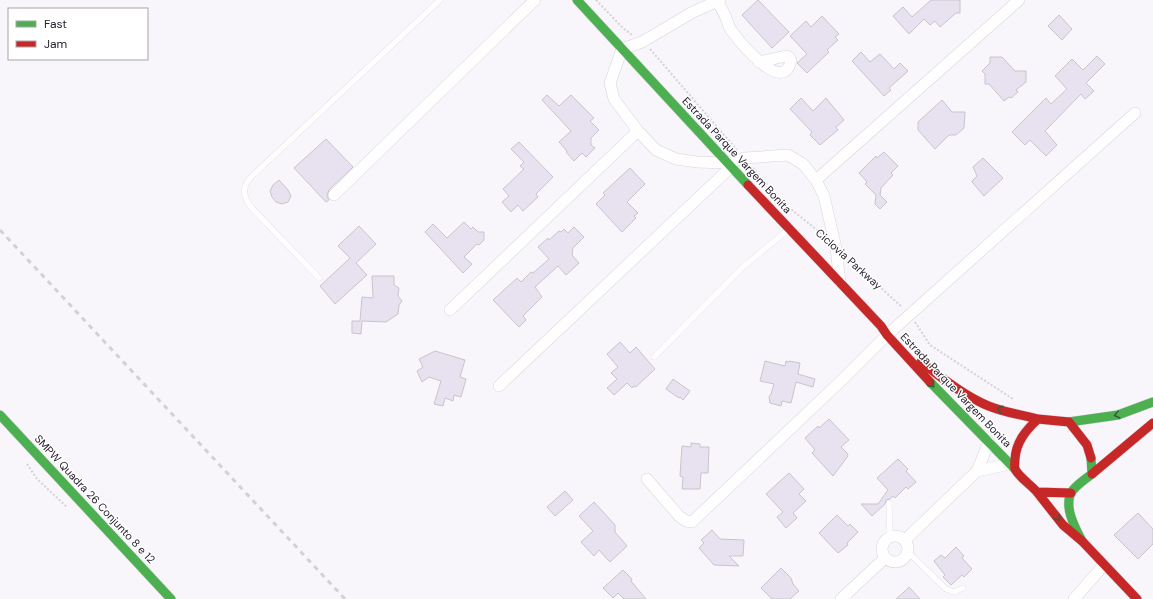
<svg xmlns="http://www.w3.org/2000/svg" width="1153" height="599" font-family="'DM Sans',sans-serif">
	<style>
		.building { fill: #e8e2f0; stroke: #c8c4cc }
		.lines { fill: none; stroke-linecap: round; stroke-linejoin: round }
		.lane-casing { stroke: #d7d3dc; stroke-width: 6 }
		.street-casing { stroke: #d7d3dc; stroke-width: 12 }
		.fast-casing { stroke: #d7d3dc; stroke-width: 10 }
		.jam-casing { stroke: #d7d3dc; stroke-width: 10 }
		.path { stroke: #d3d2d5; stroke-width: 2; stroke-dasharray: 2 2; stroke-linecap: butt }
		.lane { stroke: #fefefe; stroke-width: 5.5 }
		.street { stroke: #fefefe; stroke-width: 11 }
		.fast { stroke: #4caf50; stroke-width: 9 }
		.jam { stroke: #c62828; stroke-width: 9 }
		.rail { stroke: #d3d1d4; stroke-width: 3; stroke-dasharray: 5 5; stroke-linecap: butt }
		.oneway { stroke: #355e3a }
		.labels { text-anchor: middle; stroke-width: 3; stroke-linejoin: round; paint-order: stroke }
		.street-label { font-size: 11px; fill: #221c28; stroke: #fff }
	</style>
	<rect width="100%" height="100%" fill="#f8f6fb"/>
	<!-- building -->
	<path class="building" d="M758 0 789 32 772 48 742 15Z
		M931 0H960V13H956L940 27 935 21 930 25 924 19 909 34 893 16 903 7 912 17Z
		M1059 15 1072 29 1062 40 1048 26Z
		M822 16 839 34 835 37 838 40 827 50 829 52 807 73 797 63 807 54 790 36 806 21 811 27Z
		M861 52 870 62 880 54 894 69 900 63 908 71 889 88 891 90 884 96 852 61Z
		M1097 56 1105 64 1086 83 1094 91 1085 99 1081 94 1045 131 1057 145 1046 156 1030 140 1025 145 1012 132 1046 98 1051 104 1067 89 1055 76 1072 59 1083 70Z
		M990 57H1002L1015 71H1026V82L1016 90 1018 92 1011 98 1009 97 1004 101 989 84H985V74L982 71 990 63Z
		M547 95 559 106 571 95 594 118 590 121 599 130 591 138V145L595 148 586 157 582 153 574 161 567 153 566 152 567 151 559 142 571 131 542 100Z
		M801 98 813 111 826 98 844 120 836 127 838 130 820 145 810 135 812 132 790 109Z
		M942 100 952 112H965L964 128 956 135H949L935 149 918 130V122Z
		M326 139 353 167 329 190 327 196 329 200 326 202 294 168Z
		M519 142 553 177 536 194 538 197 523 211 518 205 511 212 502 202 509 196 503 189 524 169 520 166 524 162 511 149Z
		M884 152 898 166 891 173 893 175 881 188 880 195 887 202 880 209 875 204 876 195 865 184 867 182 859 173 876 156 877 158Z
		M983 158 1003 178 984 196 972 182 973 180 977 176 973 167Z
		M630 168 645 184 627 202 638 213 634 216 636 218 622 232 596 204 605 195 603 193Z
		M279 180 288 190 291 196 288 202 282 204 276 202 272 197 270 191 273 185Z
		M464 222 471 229 473 227 478 232H484V240L479 245 477 244 464 257 472 264 463 273 425 232 433 224 447 238Z
		M359 226 376 244 356 263 367 275 335 304 320 286 350 258 338 246Z
		M574 227 584 237 573 248 572 255 579 263 566 275 558 266 535 287 542 297 523 316 526 320 519 327 493 300 517 278 521 282 531 272 533 273 549 259 538 247 548 238 549 240 559 231 561 232 564 229 568 233Z
		M372 276H394V285L399 288 398 296 402 301 399 305 398 314 386 322 362 321 361 334 352 333V321H360L362 297 373 298Z
		M620 342 630 353 636 347 655 369 636 387 634 386 632 388 627 383 614 395 607 388 617 379 611 373 618 367 607 354Z
		M435 351 465 360 460 377 466 379 461 397 454 395 453 401 445 398 443 406 434 404 441 381 429 377 422 382 417 371 423 367 419 359Z
		M765 361 785 366 786 361 789 362V361L800 363 798 374 815 379 813 387 796 382 791 403 782 401 781 406 770 403 769 397 771 394 774 384 760 381Z
		M673 379 690 391 683 400 680 397 679 398 666 389Z
		M829 419 849 440 841 447 847 453 848 456 833 476 812 453 815 450 805 438 818 426 819 428Z
		M691 443 700 444V447H709L708 473H701L700 489H682L683 477 680 476 682 446 691 447Z
		M898 459 908 469 906 471 916 482 908 489 906 487 895 498 893 496 890 499 886 500 885 504 872 516 861 504H878L888 490 877 478Z
		M789 473 804 489 799 494 806 501 793 513 797 518 786 528 777 517 783 512 766 494Z
		M565 491 573 500 555 516 547 507Z
		M594 502 615 525V532L627 546 610 562 599 550 594 556 581 542 593 531 579 516Z
		M1138 513 1153 529V544L1138 559 1114 535Z
		M837 515 848 526 850 524 858 532 847 543 848 545 838 553 819 533Z
		M712 530 720 539 744 540 743 556H729L739 566 714 565 699 548 704 543 701 540Z
		M956 547 964 556 962 558 972 569 964 577 962 575 951 585 943 577 945 575 934 561 941 555 945 558Z
		M781 568 791 578 793 584 799 591 790 599H772L761 588Z
		M623 570 632 579 631 581 646 599H624L618 593 613 598 603 588Z
		M909 587 920 599H896L904 592Z"/>
	<g class="lines">
		<!-- lane casing -->
		<g class="lane-casing">
			<path id="lane" d="M319 278 250 206C243 195 242 187 251 177L440 0
				M654 357 744 266 788 230
				M889 503 890 537
				M908 552 946 589 954 592 963 588"/>
		</g>
		<!-- street casing -->
		<g class="street-casing">
			<path id="street" d="M720 0 693 12 642 42 622 49 610 83 614 99 638 131 656 150 676 159 697 162 727 163 745 158 788 155 803 164 816 180 1019 0
				M717 1C720 7 724 12 726 18 728 22 728 26 731 30 739 41 784 97 791 60L789 57 786 56 759 62
				M816 180 824 196 836 248 840 282
				M334 195 535 0
				M450 310 638 131
				M499 386 731 167
				M977 471 1010 464
				M647 479 679 516 686 521 692 522 843 379 887 335 1135 113
				M882 549a13 13 0 1 1 26 0a13 13 0 1 1-26 0Z
				M905 540 977 471 989 442
				M841 599 885 558
				M1074 599 1104 565"/>
		</g>
		<!-- fast casing -->
		<g class="fast-casing">
			<path id="fast" d="M577 0 748 185
				M930 382 1015 469
				M0 415 171 599
				M1069 422 1118 415 1153 402
				M1082 541C1075 528 1062 504 1073 490 1078 484 1085 479 1092 474L1091 458"/>
		</g>
		<!-- jam casing -->
		<g class="jam-casing">
			<path id="jam" d="M748 185 881 326 887 335 930 382
				M921 362C939 376 958 391 978 401 996 411 1018 414 1038 419
				M1092 474 1153 423
				M1037 492 1063 525 1082 541 1137 599
				M1071 493 1037 492C1032 486 1018 476 1015 469 1014 466 1015 462 1015 459 1016 442 1026 430 1038 419L1069 422 1087 445 1091 458"/>
		</g>
		<!-- path -->
		<path class="path" d="M596 0 623 28 632 35
			M650 49 737 150
			M753 168 773 191
			M782 202 822 234
			M849 259 902 307
			M915 322 930 345 1013 399
			M27 464 37 479 67 507"/>
		<!-- lane -->
		<use href="#lane" class="lane"/>
		<!-- street -->
		<use href="#street" class="street"/>
		<!-- fast -->
		<use href="#fast" class="fast"/>
		<!-- jam -->
		<use href="#jam" class="jam"/>
		<!-- rail -->
		<path class="rail" d="M0 230 345 599"/>
	</g>
	<!-- one-way arrows -->
	<defs><path id="oneway-chevron" d="M-2-3.5L2.5 0L-2 3.5" fill="none" stroke-width="1.6" stroke-linecap="round" stroke-linejoin="round"/></defs>
	<g class="oneway">
		<use href="#oneway-chevron" transform="translate(932 385) rotate(47)"/>
		<use href="#oneway-chevron" transform="translate(1000 409) rotate(-163)"/>
		<use href="#oneway-chevron" transform="translate(1117 415) rotate(166)"/>
		<use href="#oneway-chevron" transform="translate(1058 518) rotate(49)"/>
	</g>
	<g class="labels">
		<!-- street labels -->
		<g class="street-label">
			<text transform="translate(737 155) rotate(47)" y="4">Estrada Parque Vargem Bonita</text>
			<text transform="translate(849 259) rotate(42)" y="4">Ciclovia Parkway</text>
			<text transform="translate(956 390) rotate(46)" y="4">Estrada Parque Vargem Bonita</text>
			<text transform="translate(95 499) rotate(47)" y="4">SMPW Quadra 26 Conjunto 8 e 12</text>
		</g>
	</g>
	<!-- legend -->
	<rect x="8" y="8" width="140" height="52" fill="#ffffff" stroke="#a7a4a9"/>
	<rect x="16" y="21" width="20" height="6" fill="#4caf50" stroke="#a7a4a9"/>
	<text x="44" y="28" font-size="12" fill="#221c28">Fast</text>
	<rect x="16" y="41" width="20" height="6" fill="#c62828" stroke="#a7a4a9"/>
	<text x="44" y="48" font-size="12" fill="#221c28">Jam</text>
</svg>
